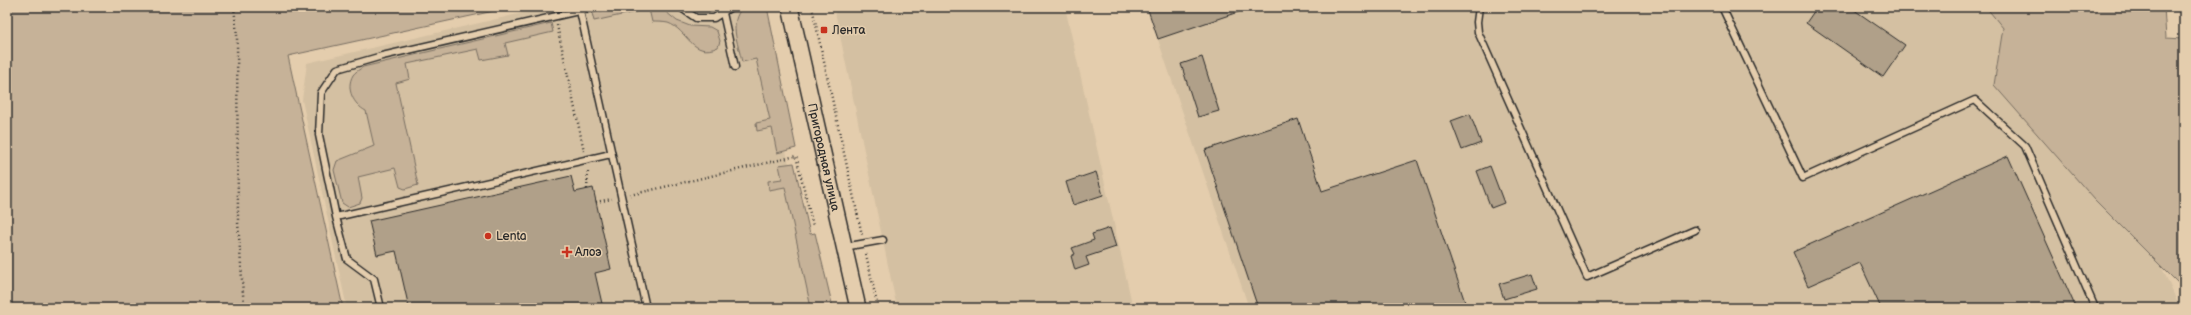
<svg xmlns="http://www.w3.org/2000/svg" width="2191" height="315" font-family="'Balsamiq Sans',sans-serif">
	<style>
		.built { fill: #d4c0a2 }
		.green { fill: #c6b298; stroke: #786e62 }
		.building { fill: #b0a089; stroke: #2b2b2b }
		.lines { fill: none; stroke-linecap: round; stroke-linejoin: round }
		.service-casing { stroke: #2b2b2b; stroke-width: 9 }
		.tertiary-casing { stroke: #2b2b2b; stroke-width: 18 }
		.path { stroke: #2b2b2b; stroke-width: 2.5; stroke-dasharray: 1 3; stroke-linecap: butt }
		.service { stroke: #e4cdad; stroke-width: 6 }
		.tertiary { stroke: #e4cdad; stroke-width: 15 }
		.poi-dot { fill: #c8321e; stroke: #e4cdad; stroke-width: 1.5 }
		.labels { text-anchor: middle; stroke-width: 3; stroke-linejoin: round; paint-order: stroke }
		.poi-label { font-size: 12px; fill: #2b2b2b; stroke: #e4cdad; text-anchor: start }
		.street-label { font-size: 12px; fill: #2b2b2b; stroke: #e4cdad }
	</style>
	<rect width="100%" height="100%" fill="#e4cdad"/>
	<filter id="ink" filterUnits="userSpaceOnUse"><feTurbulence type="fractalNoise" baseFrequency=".025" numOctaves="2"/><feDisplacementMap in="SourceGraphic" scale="8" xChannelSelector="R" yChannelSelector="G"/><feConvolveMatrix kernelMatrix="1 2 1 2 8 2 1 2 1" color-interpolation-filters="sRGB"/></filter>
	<g filter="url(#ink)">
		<!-- built -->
		<path class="built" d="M548 7H753L822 308H347L302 100 307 63Z
			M834 7H1065L1133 308H897Z
			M1147 7H2053L2102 134 2180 308H1249Z"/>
		<!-- green -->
		<path class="green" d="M7 7H512L288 56 343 308H7Z
			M618 7H660L677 21 690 26 710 27 717 31 720 41 718 47C692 59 688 30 668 23 663 22 657 22 652 22L649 9 594 21 592 13Z
			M743 7H767L796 148 777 153 772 128 757 131 756 123 770 120 756 59 742 62C738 42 728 23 743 7Z
			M1986 7H2164L2166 38 2184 39V289L2095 200 1994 85 2003 28Z
			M551 23 553 32 505 43 508 55 481 60 478 49 407 64 410 79 396 83 418 185 405 189 400 187 395 168 358 177 362 198 360 203 348 207 342 203 334 170 337 161 374 146 366 111C354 105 345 89 353 75 355 72 360 69 363 67Z
			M794 163 810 234 815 233 833 308H811L785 187 769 190 768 181 782 179 779 165Z"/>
		<!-- building -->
		<path class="building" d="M1147 7H1247V9L1158 39Z
			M1817 7H1850L1905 45 1883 77 1806 23Z
			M1202 57 1219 111 1198 117 1181 64Z
			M1470 114 1481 143 1462 150 1451 121Z
			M1298 119 1322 191 1417 160 1467 308H1258L1205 150Z
			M2008 156 2076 308H1881L1860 263 1808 286 1793 252Z
			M1490 166 1504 203 1491 208 1477 171Z
			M1096 172 1103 195 1073 205 1066 182Z
			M571 176 575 192 593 188 611 269 595 273 603 308H409L396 251 377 255 369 221Z
			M1110 228 1116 247 1086 257 1089 265 1075 270 1071 256 1075 254 1072 248 1094 240 1092 234Z
			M1532 274 1537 289 1504 299 1499 284Z"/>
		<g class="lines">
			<!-- service casing -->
			<g class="service-casing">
				<path id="service" d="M680 7 696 18H714L731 7
					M1479 7 1477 22 1478 32 1587 277 1695 230
					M1722 7 1803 178 1975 100 2025 146 2095 308
					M580 11 646 308
					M723 13 735 67
					M336 217 611 154
					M844 247 883 240
					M381 308 374 279 347 259 336 217 319 135 321 93 337 69 382 56 596 7"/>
			</g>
			<!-- tertiary casing -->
			<g class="tertiary-casing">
				<g id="tertiary">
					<path id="s1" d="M790 7 858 308"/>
				</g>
			</g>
			<!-- path -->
			<path class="path" d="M234 7 237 35 238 222 244 308
				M812 7 862 235
				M557 25 584 151
				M587 189 588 170
				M630 195 796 156 813 226
				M596 202 612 199
				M866 254 878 308"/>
			<!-- service -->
			<use href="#service" class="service"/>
			<!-- tertiary -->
			<use href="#tertiary" class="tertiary"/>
		</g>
	</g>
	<!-- markers -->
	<g class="poi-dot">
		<rect x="820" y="26" width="8" height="8" rx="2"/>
		<circle cx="488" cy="236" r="4"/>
		<path d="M565 246h4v4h4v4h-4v4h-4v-4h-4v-4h4z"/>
	</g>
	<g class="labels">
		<!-- poi labels -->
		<g class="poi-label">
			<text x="832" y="34">Лента</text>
			<text x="496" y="240">Lenta</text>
			<text x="575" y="256">Алоэ</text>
		</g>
		<!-- street labels -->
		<g class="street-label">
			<text dy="4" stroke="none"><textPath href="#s1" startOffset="154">Пригородная улица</textPath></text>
		</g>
	</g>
	<!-- margin -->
	<rect width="2191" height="315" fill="none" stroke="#e4cdad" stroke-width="24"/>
	<rect x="12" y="12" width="2167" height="291" fill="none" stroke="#2b2b2b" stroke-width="1.5" filter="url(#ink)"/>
</svg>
